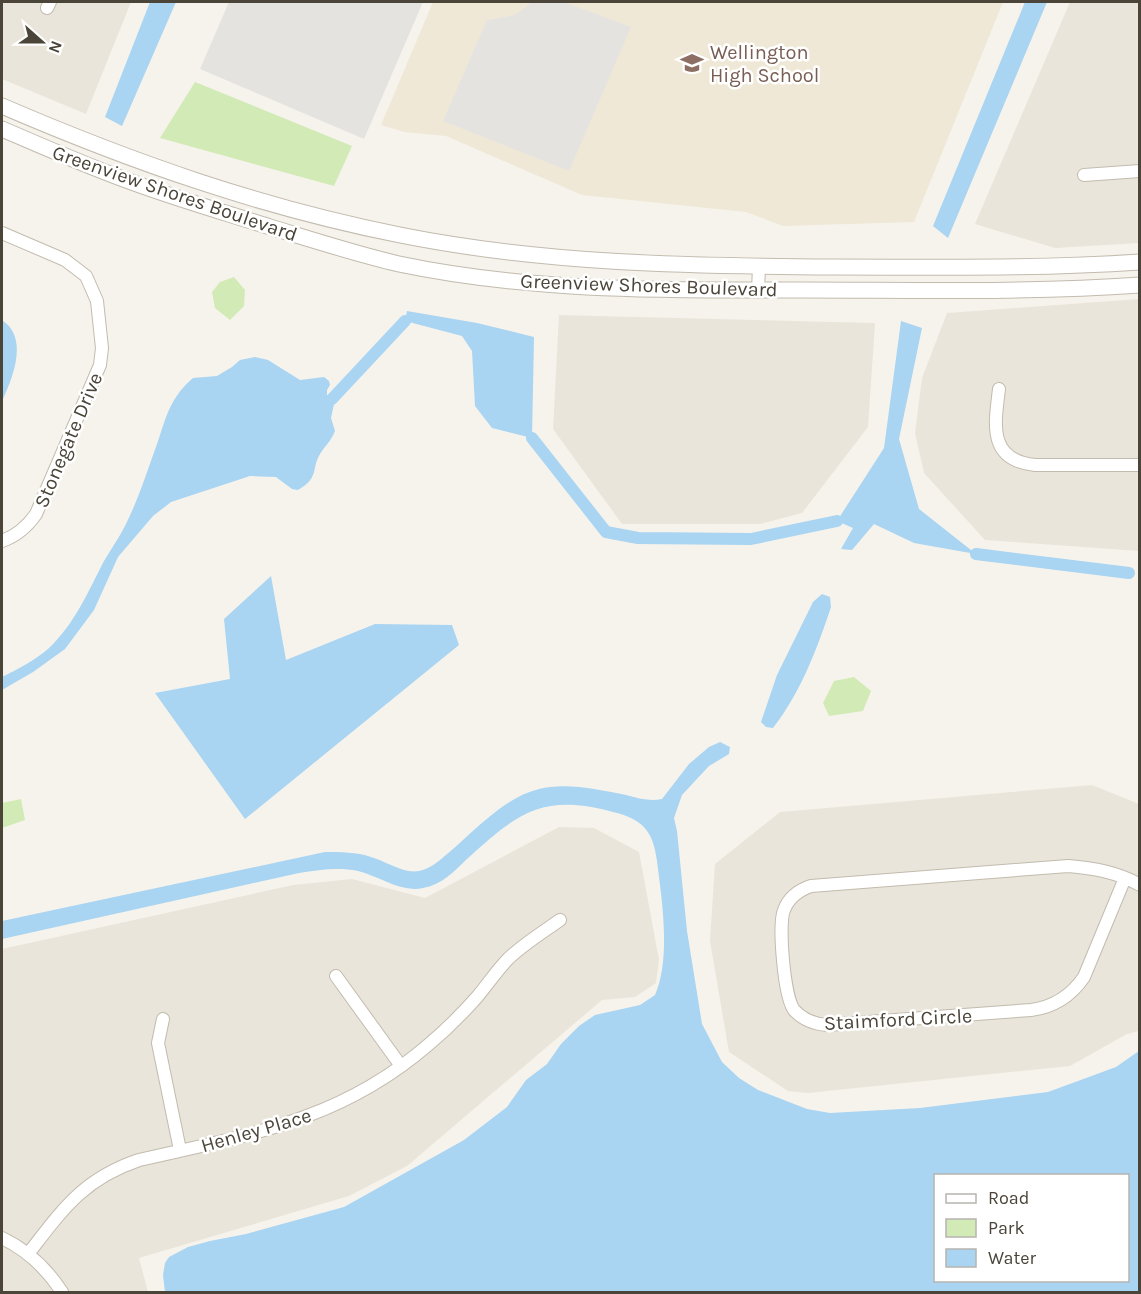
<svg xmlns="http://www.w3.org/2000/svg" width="1141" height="1294" font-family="Karla,sans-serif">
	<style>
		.residential { fill: #eae5da }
		.education { fill: #efe8d6 }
		.green { fill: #d2eab5 }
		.parking { fill: #e5e3e0 }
		.water { fill: #a9d4f2; fill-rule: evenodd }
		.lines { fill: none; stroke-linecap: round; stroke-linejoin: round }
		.canal { stroke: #a9d4f2; stroke-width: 12 }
		.minor-casing { stroke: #c2bbae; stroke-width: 14 }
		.tertiary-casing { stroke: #c2bbae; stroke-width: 17 }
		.minor { stroke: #fff; stroke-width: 12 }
		.tertiary { stroke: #fff; stroke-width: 15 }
		.labels { text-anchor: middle; stroke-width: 5; stroke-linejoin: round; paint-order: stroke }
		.education-label { font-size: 20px; fill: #785e54; stroke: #fff; text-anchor: start }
		.street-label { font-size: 20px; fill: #4b4439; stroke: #fff }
	</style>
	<rect width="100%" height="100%" fill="#f6f3ec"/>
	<!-- residential -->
	<path class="residential" d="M2 2H131L86 114 2 79Z
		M1070 2H1139V243L1055 248 975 224Z
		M1139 299V551L985 540 924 473 915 433 922 378 947 313Z
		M559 315 875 323 868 427 802 513 760 524H622L553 429Z
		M1092 785 1139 804V1031L1127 1034 1070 1066 808 1093 788 1091 729 1052 710 941 715 864 780 812Z
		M559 827 594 828 639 852 659 960 656 983 635 997 602 1000 407 1166 349 1196 139 1258 148 1292H2V949L293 885 352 879 425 898Z"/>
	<!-- education -->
	<path class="education" d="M433 2H1003L914 222 783 226 746 212 582 195 446 136 404 132 381 125Z"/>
	<!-- green -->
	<path class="green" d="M195 82 352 146 334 186 160 138Z
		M234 277 245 290 244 306 230 320 215 308 212 292 220 282Z
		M854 677 871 691 863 711 829 716 823 703 834 681Z
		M21 799 25 820 2 828V803Z"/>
	<!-- parking -->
	<path class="parking" d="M229 2H423L364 139 200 69Z
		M532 2H564L631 27 569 171 443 121 487 20 515 15Z"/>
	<!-- water -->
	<path class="water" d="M150 2H176L122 126 105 117Z
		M1025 2H1047L948 238 933 226Z
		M407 311 477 323 534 337 532 438 492 428 475 406 472 351 462 336 405 321Z
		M2 320C29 338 13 377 2 401Z
		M901 321 922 328 899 439 919 509 976 554 914 543 874 524 852 550 841 549 853 528 837 521 884 448Z
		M255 357 268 360 300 380 324 377 329 381 330 385 327 390V395L335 399 331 418 335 431C332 439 327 444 322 451 310 467 321 477 298 490L292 489 276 477 250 476 171 502 153 516 118 557 94 610 65 649 33 672 2 690V677C18 669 34 661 48 649 74 625 88 592 104 561 111 549 119 538 125 526 136 504 144 481 152 458 165 426 165 402 193 378L217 376 232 367 240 360Z
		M271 576 286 660 375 624 452 625 459 645 245 819 155 693 230 679 224 619Z
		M822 594 830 597 831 607C817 649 801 692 773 728L766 727 761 722 777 675 813 602Z
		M720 742 730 747 729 754 709 766 682 795 674 818 677 831 687 931 702 1024 722 1062 739 1078 758 1090 807 1109 830 1113 920 1108 1048 1092 1116 1067 1139 1051V1292H165L163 1275 165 1263 169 1257 188 1247 210 1241 246 1234 344 1207 464 1140 507 1107 526 1080 547 1064 561 1044 579 1026 595 1015 640 1005 655 995C671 958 662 901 657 861 653 830 642 819 613 812 543 793 517 813 467 859 454 872 441 885 423 888 401 893 379 876 358 871 338 867 319 870 299 873L2 939V921L325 852C341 852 356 852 371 857 386 861 403 874 419 871 432 869 443 857 453 849 478 827 506 797 539 789 566 782 600 790 626 795 638 798 650 802 662 799L689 764 709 747ZM936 1176H1128V1280H936Z"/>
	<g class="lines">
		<!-- canal -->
		<path class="canal" d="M332 399 405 321
			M532 438 606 532 638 538 751 539 837 521
			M976 554 1129 573"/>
		<!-- minor casing -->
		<g class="minor-casing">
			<path id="minor" d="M47 8 50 2
				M1084 175 1140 171
				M2 233 65 260 86 276 97 301 102 348 100 365 36 514C27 527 16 536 2 541
				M758 290 759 267
				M999 389C995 423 987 460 1035 465H1140
				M1125 878 1084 977C1071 996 1054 1007 1031 1010L827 1025C814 1024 803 1020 794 1010 784 996 778 925 784 910 789 897 799 890 811 886L1068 866C1093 868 1117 872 1140 885
				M336 976 401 1066
				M163 1019 158 1043 180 1150
				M2 1238C27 1250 47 1269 62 1292
				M28 1254C63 1209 83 1179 139 1160 248 1135 340 1121 428 1045 446 1030 462 1014 477 997 488 984 497 970 509 958 525 943 543 932 560 920"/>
		</g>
		<!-- tertiary casing -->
		<g class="tertiary-casing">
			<path id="tertiary" d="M2 106C132 162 260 207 400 235 545 264 690 266 836 267 937 267 1038 269 1140 262
				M2 129C46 148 91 168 137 184 181 200 226 213 270 227 313 240 356 254 399 264 532 292 667 290 801 290 914 290 1027 293 1140 285"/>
		</g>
		<!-- minor -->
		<use href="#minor" class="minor"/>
		<!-- tertiary -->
		<use href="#tertiary" class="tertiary"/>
	</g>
	<!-- icons -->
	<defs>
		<g id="school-bare" transform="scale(1.8)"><path d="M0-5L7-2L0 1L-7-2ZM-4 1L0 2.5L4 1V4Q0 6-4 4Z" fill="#8d6e63" stroke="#fff" stroke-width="2.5" paint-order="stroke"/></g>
	</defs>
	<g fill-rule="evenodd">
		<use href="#school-bare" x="692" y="63"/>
	</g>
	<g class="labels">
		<!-- education labels -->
		<g class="education-label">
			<text x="710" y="59">Wellington<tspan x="710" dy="23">High School</tspan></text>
		</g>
		<!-- street labels -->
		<g class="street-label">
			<text transform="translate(175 193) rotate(19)" y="7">Greenview Shores Boulevard</text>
			<text transform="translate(649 285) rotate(2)" y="7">Greenview Shores Boulevard</text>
			<text transform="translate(68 440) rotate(-67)" y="7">Stonegate Drive</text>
			<text transform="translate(898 1019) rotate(-3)" y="7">Staimford Circle</text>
			<text transform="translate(256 1130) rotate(-16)" y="7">Henley Place</text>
		</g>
	</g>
	<!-- border -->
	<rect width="1141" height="1294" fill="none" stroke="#4b4439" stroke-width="6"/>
	<!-- legend -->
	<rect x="934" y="1174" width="195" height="108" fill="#ffffff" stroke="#b7b4b0" stroke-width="1.5"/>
	<rect x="946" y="1194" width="30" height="9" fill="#ffffff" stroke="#b7b4b0" stroke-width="1.5"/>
	<text x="988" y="1204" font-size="18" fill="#4b4439">Road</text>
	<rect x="946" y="1219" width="30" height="18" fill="#d2eab5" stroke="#b7b4b0" stroke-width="1.5"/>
	<text x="988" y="1234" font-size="18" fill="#4b4439">Park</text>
	<rect x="946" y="1249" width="30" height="18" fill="#a9d4f2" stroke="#b7b4b0" stroke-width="1.5"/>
	<text x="988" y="1264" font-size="18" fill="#4b4439">Water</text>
	<!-- north arrow -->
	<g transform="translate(42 42) rotate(111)" stroke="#ffffff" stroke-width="4.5" paint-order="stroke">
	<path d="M0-4.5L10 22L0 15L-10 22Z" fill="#4b4439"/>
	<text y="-9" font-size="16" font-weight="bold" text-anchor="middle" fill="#4b4439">N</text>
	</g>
</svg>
